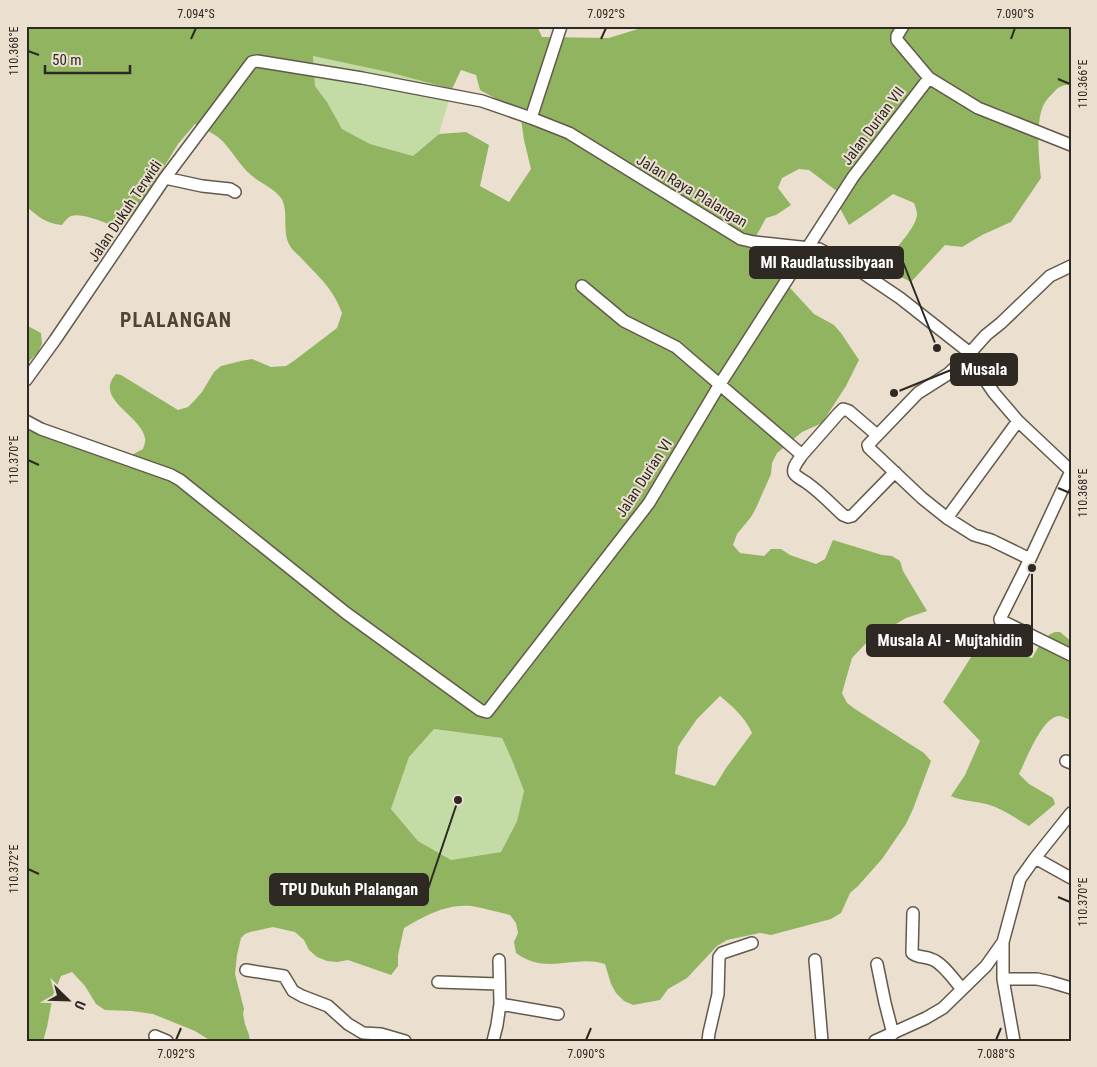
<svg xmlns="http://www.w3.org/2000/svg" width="1097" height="1067" font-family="'Roboto Condensed',sans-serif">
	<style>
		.green { fill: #c3dca5 }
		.forest { fill: #91b461; fill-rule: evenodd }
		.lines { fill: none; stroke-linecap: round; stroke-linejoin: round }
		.minor-casing { stroke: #62594b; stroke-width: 14 }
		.minor { stroke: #fff; stroke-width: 11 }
		.ticks { fill: none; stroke: #2e2923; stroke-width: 2 }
		.labels { text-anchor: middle; stroke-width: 4; stroke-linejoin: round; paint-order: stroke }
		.street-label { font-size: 15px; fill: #2e2923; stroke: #ebdfcf }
		.district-label { font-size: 20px; font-weight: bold; letter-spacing: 1px; fill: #4e4537; stroke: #ebdfcf }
		.leader { fill: none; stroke: #2e2923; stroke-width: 2 }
		.callout-dot { fill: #2e2923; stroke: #ebdfcf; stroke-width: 2 }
		.callout { fill: #2e2923; stroke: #2e2923; stroke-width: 2 }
		.callout-label { font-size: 16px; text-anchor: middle; font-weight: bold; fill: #fff }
		.neatline { fill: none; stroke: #2e2923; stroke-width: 2 }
		.ticks-label { font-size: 12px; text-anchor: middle; fill: #2e2923 }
	</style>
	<rect width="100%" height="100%" fill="#ebdfcf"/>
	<!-- green -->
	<path class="green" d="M313 56 388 72 452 89 439 134 413 156 370 144 342 129 327 102 315 86Z
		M433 729 502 738 512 760 524 791 517 821 501 852 451 860 418 841 391 809 409 757Z"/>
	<!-- forest -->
	<path class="forest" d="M26 26H537L542 37 609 38 638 29 640 26H1071V85C1064 84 1058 87 1054 92 1050 96 1046 100 1044 104 1035 121 1039 160 1041 178L1011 222 982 235 962 247 945 245 911 282 880 266C890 255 917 228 917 214 917 211 915 206 914 203L893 194 871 210 849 225 837 203 838 192 809 170 799 169 782 178 778 188 791 205 776 215 766 218 755 238 760 262 769 265 814 314 834 325 841 333 859 360 846 386 822 423 802 432 777 453 772 463 771 474 756 508 751 517 737 534 733 545 740 553 764 556 771 549H781L790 555 816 564 825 559 833 540 882 555 892 556 900 561 903 571 927 611 906 618 869 640 852 658 842 693 847 703 855 709 924 753 931 761 913 809 906 824 882 859 858 886 850 893 841 913 831 919 771 935 760 933 727 940 717 946 687 978 668 989 660 1000 633 1005 624 1001 616 993 611 984 605 964C574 954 547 976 516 953L514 942 518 933 516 923 510 915C497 912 484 908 471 906 445 904 425 916 404 928L398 955V966L391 975 348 960 337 962 327 961 317 957 309 950 304 940 295 932 273 927 250 932 245 934 241 938 237 955 235 974 244 1009 243 1014 245 1024 249 1035 250 1041H211L195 1031 153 1014 132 1011 105 1010 96 1004 85 986 72 972 61 976 53 995 47 1027 43 1041H26V430L62 441 128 457 143 449C144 445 146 442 145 438 141 415 93 399 116 374L121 375 178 410 188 407 195 400 202 392 214 372 221 366 241 361 252 359 271 367 286 366 295 360 337 328 342 313C333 289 321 279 304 261 299 255 292 251 289 244 282 231 289 210 281 198 274 188 260 183 251 175 238 164 231 148 218 137 211 132 202 128 195 124L178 144 140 206 119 228C107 224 83 212 71 216 67 218 64 222 62 225 47 224 37 216 26 206ZM313 56 388 72 452 89 461 70 476 75 480 90 520 112 524 140 531 169 509 202 480 186 489 145 466 132 439 134 413 156 370 144 342 129 327 102 315 86ZM720 696C733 707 745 717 752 733L726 768 715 786 675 774 678 747 681 742 697 719ZM434 729 502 738 512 760 524 791 517 821 501 852 451 860 418 841 391 809 409 757Z
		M26 325 41 333 42 344 38 352 26 365Z
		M1055 632H1060L1071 641V720C1067 719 1063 716 1059 716 1042 717 1026 760 1019 774L1029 784 1053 798 1055 804 1029 826C1015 818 1002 808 986 804 974 801 962 801 951 796L965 775 980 741 943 702 981 641 1032 658C1038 648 1043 636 1055 632Z"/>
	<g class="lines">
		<!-- minor casing -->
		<g class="minor-casing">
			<path id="minor" d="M903 26 897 36V40L929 78 978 108 1071 145
				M531 118 561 26
				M165 178 202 186 230 189 235 192
				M582 286 624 321 676 347 802 455C799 460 792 467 794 473 796 477 803 480 807 483 820 492 831 504 843 515L848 517 852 516 895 472
				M970 353 968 355 994 393 1018 421 1071 471
				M968 355 948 374 918 393 868 445 869 448 922 498 947 518 974 535 991 540 1030 559
				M26 380 55 340 165 178 252 62 257 61 362 78 482 101 531 118 569 133 741 239 754 242 819 249 854 267 900 298 970 353 986 335 1001 323 1050 276 1071 266
				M26 421 41 429 171 475 180 480 346 613 480 710 487 712 649 503 720 384 853 177 929 78
				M802 455 838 414 843 409 849 411 877 435
				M1071 471 1030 559 1000 619V620L1071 655
				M947 518 1018 421
				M1066 761 1071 763
				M1035 858 1071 878
				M913 913 912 953C918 958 924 956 931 959 942 962 954 980 962 989
				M1003 942V979L1014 1041
				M815 960 822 1041
				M877 964 885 1003 893 1034
				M246 970 284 976 293 991 302 996 328 1006 348 1024 363 1033 381 1034 405 1041
				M1003 979H1037L1051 982 1071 988
				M438 982 499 984
				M500 1004 558 1014
				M155 1036 167 1041
				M493 1041 497 1025 500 1004 499 960
				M708 1041 709 1033 718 994 719 957 722 953 752 943
				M875 1041 926 1018 943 1008 986 966 1003 942 1020 879 1035 858 1071 813"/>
		</g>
		<!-- minor -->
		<use href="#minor" class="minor"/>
	</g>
	<!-- ticks -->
	<path class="ticks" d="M191 39 196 28M601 39 606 28M1011 39 1015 28M28 51 39 55M1058 79 1070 84M28 460 39 465M1058 488 1070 493M28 869 39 874M1058 897 1070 902M176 1040 181 1028M586 1040 591 1028M996 1040 1001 1028"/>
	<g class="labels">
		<!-- street labels -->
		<g class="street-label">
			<text transform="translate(873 126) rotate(-53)" y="5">Jalan Durian VII</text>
			<text transform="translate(692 191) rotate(31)" y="5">Jalan Raya Plalangan</text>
			<text transform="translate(125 211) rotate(-56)" y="5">Jalan Dukuh Terwidi</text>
			<text transform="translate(644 478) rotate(-57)" y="5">Jalan Durian VI</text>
		</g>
		<!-- district labels -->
		<g class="district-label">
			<text x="176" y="327">PLALANGAN</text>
		</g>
	</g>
	<!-- callouts -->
	<path class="leader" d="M937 348L903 262M894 393L951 370M1032 568L1032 641M458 800L428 889"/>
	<g class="callout-dot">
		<circle cx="937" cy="348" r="5"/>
		<circle cx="894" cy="393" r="5"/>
		<circle cx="1032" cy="568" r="5"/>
		<circle cx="458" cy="800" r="5"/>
	</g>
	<g class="callout">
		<rect x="750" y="247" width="153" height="31" rx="5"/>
		<rect x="951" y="354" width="66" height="31" rx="5"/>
		<rect x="867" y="625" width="165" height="31" rx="5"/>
		<rect x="270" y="874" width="158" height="31" rx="5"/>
	</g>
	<g class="callout-label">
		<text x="827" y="268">MI Raudlatussibyaan</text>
		<text x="984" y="375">Musala</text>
		<text x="950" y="646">Musala Al - Mujtahidin</text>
		<text x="349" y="895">TPU Dukuh Plalangan</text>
	</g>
	<!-- border -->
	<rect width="1097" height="1067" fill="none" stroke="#ebdfcf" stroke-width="55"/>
	<!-- north arrow -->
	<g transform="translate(68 1000) rotate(113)" stroke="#ebdfcf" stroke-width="4" paint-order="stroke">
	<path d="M0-4L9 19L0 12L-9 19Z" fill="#2e2923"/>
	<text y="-8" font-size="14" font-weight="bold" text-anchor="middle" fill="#2e2923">U</text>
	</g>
	<!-- scale -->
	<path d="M45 65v8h85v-8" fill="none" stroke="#2e2923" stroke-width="2.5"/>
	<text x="52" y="65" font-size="15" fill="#2e2923" stroke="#ebdfcf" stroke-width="4" paint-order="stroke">50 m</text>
	<rect x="28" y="28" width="1042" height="1012" class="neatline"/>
	<g class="ticks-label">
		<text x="196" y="18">7.094°S</text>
		<text x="606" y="18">7.092°S</text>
		<text x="1015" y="18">7.090°S</text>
		<text transform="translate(14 51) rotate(-90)" y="4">110.368°E</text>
		<text transform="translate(1083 84) rotate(-90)" y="4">110.366°E</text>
		<text transform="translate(14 460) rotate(-90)" y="4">110.370°E</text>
		<text transform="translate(1083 493) rotate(-90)" y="4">110.368°E</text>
		<text transform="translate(14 869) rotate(-90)" y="4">110.372°E</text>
		<text transform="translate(1083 902) rotate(-90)" y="4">110.370°E</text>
		<text x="176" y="1058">7.092°S</text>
		<text x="586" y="1058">7.090°S</text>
		<text x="996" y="1058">7.088°S</text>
	</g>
</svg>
